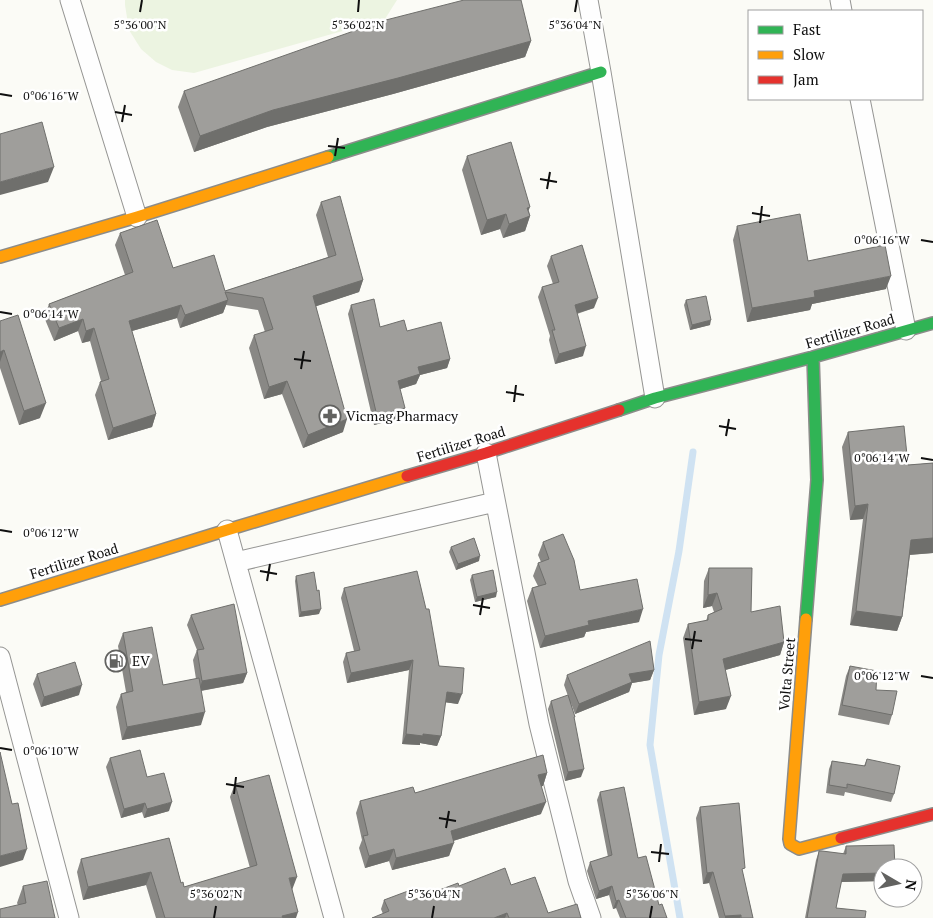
<svg xmlns="http://www.w3.org/2000/svg" width="933" height="918" font-family="'PT Serif',serif">
	<style>
		.pitch { fill: #ecf4e1 }
		.lines { fill: none; stroke-linecap: round; stroke-linejoin: round }
		.stream { stroke: #cfe2f2; stroke-width: 7 }
		.street-casing { stroke: #959593; stroke-width: 21 }
		.fast-casing { stroke: #8c8c8a; stroke-width: 14 }
		.slow-casing { stroke: #8c8c8a; stroke-width: 14 }
		.jam-casing { stroke: #8c8c8a; stroke-width: 14 }
		.street { stroke: #fefefe; stroke-width: 19 }
		.fast { stroke: #30b455; stroke-width: 11 }
		.slow { stroke: #ff9f0a; stroke-width: 11 }
		.jam { stroke: #e5322d; stroke-width: 11 }
		.wall { fill: #898885 }
		.shaded-wall { fill: #6f6f6c }
		.building { fill: #9f9e9b; stroke: #6f6f6c }
		.ticks { fill: none; stroke: #0f0f0f; stroke-width: 2 }
		.labels { text-anchor: middle; stroke-width: 5; stroke-linejoin: round; paint-order: stroke }
		.street-label { font-size: 14px; fill: #0f0f0f; stroke: #fff }
		.poi-label { font-size: 14px; fill: #0f0f0f; stroke: #fff; text-anchor: start }
		.ticks-label { font-size: 12px; text-anchor: middle; fill: #0f0f0f; stroke: #fff; stroke-width: 5; stroke-linejoin: round; paint-order: stroke }
	</style>
	<rect width="100%" height="100%" fill="#fbfbf6"/>
	<!-- pitch -->
	<path class="pitch" d="M125 0H397L385 19 194 73 172 70 156 62 141 49 129 30 125 5Z"/>
	<g class="lines">
		<!-- stream -->
		<path class="stream" d="M680 918 650 745 659 655 679 551 693 452"/>
		<!-- street casing -->
		<g class="street-casing">
			<path id="street" d="M70 0 137 217
				M588 0 601 72 655 398
				M840 0 842 11
				M860 99 906 330
				M486 453 539 724 578 881 591 918
				M227 530 334 918
				M236 562 495 502
				M0 657 69 918"/>
		</g>
		<!-- fast casing -->
		<g class="fast-casing">
			<path id="fast" d="M328 157 601 72
				M619 410 655 398 813 357 933 323
				M806 619 817 480 813 357"/>
		</g>
		<!-- slow casing -->
		<g class="slow-casing">
			<path id="slow" d="M0 257 137 217 328 157
				M0 600 227 530 407 476
				M806 619 789 839 790 844 799 849 841 838"/>
		</g>
		<!-- jam casing -->
		<g class="jam-casing">
			<path id="jam" d="M407 476 486 453 619 410
				M841 838 933 814"/>
		</g>
		<!-- street -->
		<use href="#street" class="street"/>
		<!-- fast -->
		<use href="#fast" class="fast"/>
		<!-- slow -->
		<use href="#slow" class="slow"/>
		<!-- jam -->
		<use href="#jam" class="jam"/>
	</g>
	<!-- wall -->
	<path class="wall" d="M531 41 525 57 393 94 267 127 194 152 178 107 184 91Z
		M467 156 529 211 530 216 525 231 503 238 500 229 481 235 462 170Z
		M321 202 363 280 359 292 316 306 343 432 303 448 282 394 264 399 249 348 254 335 265 332 258 310 226 305 223 313 180 328 177 318 132 331 156 414 152 427 108 440 95 395 100 382 101 381 90 341 82 343 78 331 54 341 44 317 49 304 125 275 115 245 120 233 173 268 225 291 328 257 316 215Z
		M737 226 808 261 886 289 812 304 810 310 747 322 733 240Z
		M551 256 594 308 577 314 583 356 555 364 549 340 550 336 538 297 542 287 553 284 547 266Z
		M686 300 710 325 690 330 684 305Z
		M351 305 380 327 407 331 450 359 447 368 420 375 416 384 400 389 401 418 374 425 348 314Z
		M0 321 40 418 19 425 0 368Z
		M848 432 908 465 933 463V553L910 555 902 617 897 631 850 625 863 519 850 520 842 447Z
		M543 542 580 590 639 622 586 632 584 637 540 648 527 601 532 588 538 586 533 576 538 563 541 562 538 555Z
		M451 547 479 561 456 570 449 552Z
		M709 568 751 612 784 642 780 655 725 670 726 709 694 715 683 638 688 624 706 621 708 615 714 612 712 606 703 608 704 581Z
		M472 575 496 597 475 602 470 580Z
		M296 576 319 614 299 617 295 581Z
		M344 588 439 666 458 704 445 702 441 736 437 746 420 743V745L402 744 409 670 347 683 343 662 346 653 354 651 341 598Z
		M191 615 247 673 243 683 201 691V725L122 740 116 707 121 694 126 692 118 646 123 633 163 685 196 679 193 660 197 650 187 625Z
		M850 666 876 690 892 715 889 725 838 715 846 676Z
		M654 670 650 680 632 683 629 692 575 714 571 703 574 719 581 777 565 781 548 709 551 701 568 696 564 685 567 675Z
		M37 674 79 695 41 707 33 684Z
		M110 758 147 777 169 811 144 818 142 812 121 818 106 767Z
		M867 759 894 794 891 802 845 792 844 796 826 793 829 769 832 761 864 766Z
		M547 773 543 786H541V814L453 841 449 856 392 870 389 861 365 868 359 848 362 840 356 813 360 801Z
		M235 784 292 890 296 918H156L146 885 83 900 77 872 81 859 169 838 181 883 184 887 250 868 230 797Z
		M600 792 638 858 659 905 667 918H620L616 908 613 909 609 895 596 899 587 871 590 862 608 857 597 800Z
		M700 807 743 874 753 918H719L709 883 703 884 696 818Z
		M846 846 883 881 841 882 836 908 865 918H805L816 860 819 851 843 854Z
		M511 885 548 913 581 918H372L383 914 381 909 384 900H413L459 886Z
		M23 886 55 918 18 905 17 903Z"/>
	<!-- shaded-wall -->
	<path class="shaded-wall" d="M531 41 525 57 393 94 267 127 194 152 200 136 273 110Z
		M54 167 48 182 0 195V182Z
		M530 207 526 217 530 216 525 231 503 238 509 224 527 208Z
		M506 214 500 229 481 235 487 220Z
		M891 276 886 289 812 304 810 310 747 322 752 308 814 291Z
		M363 280 359 292 308 309 313 296Z
		M598 298 594 308 571 315 575 305Z
		M228 300 223 313 180 328 185 315Z
		M181 305 177 318 125 333 129 321Z
		M83 319 78 331 54 341 59 328Z
		M711 320 710 325 690 330 692 325Z
		M94 328 90 341 82 343 86 331Z
		M586 346 583 356 555 364 559 354Z
		M4 350 0 362V352Z
		M450 359 447 368 420 375 416 384 394 391 398 381 418 367Z
		M287 381 282 394 264 399 269 387Z
		M46 403 40 418 19 425 24 411Z
		M405 408 401 418 374 425 377 416Z
		M156 414 152 427 108 440 113 428Z
		M347 419 343 432 303 448 308 435Z
		M868 504 863 519 850 520 855 506Z
		M933 538V553L906 555 911 540Z
		M480 556 479 561 456 570 458 564Z
		M497 592 496 597 475 602 477 597Z
		M717 593 712 606 703 608 708 595Z
		M321 609 319 614 299 617 301 612Z
		M643 609 639 622 586 632 584 637 540 648 545 636 588 621Z
		M856 611 902 617 897 631 850 625Z
		M784 642 780 655 718 672 723 659Z
		M413 660 409 670 347 683 351 673Z
		M654 670 650 680 632 683 629 692 575 714 579 704 629 674Z
		M247 673 243 683 199 691 202 681Z
		M82 685 79 695 41 707 44 697Z
		M447 692 462 694 458 704 443 702Z
		M731 696 726 709 694 715 699 702Z
		M205 712 201 725 122 740 127 727Z
		M406 734H423L441 736 437 746 420 743V745L402 744Z
		M584 769 581 777 565 781 568 772Z
		M547 773 543 786 533 788 538 775Z
		M172 802 169 811 144 818 147 809Z
		M546 802 541 814 446 843 451 831Z
		M145 803 142 812 121 818 124 809Z
		M454 843 449 856 392 870 396 858Z
		M27 849 23 860 0 867V856Z
		M394 849 389 861 365 868 369 856Z
		M151 872 146 885 83 900 88 887Z
		M713 872 709 883 703 884 707 873Z
		M883 873V881L840 882 843 874Z
		M297 877 292 890 289 878Z
		M612 886 609 895 596 899 599 891Z
		M619 900 616 908 613 909 616 901Z
		M298 912 296 918H282V916Z
		M507 913 505 918H494Z
		M741 915 740 918H725V916Z"/>
	<!-- building -->
	<path class="building" d="M464 0H521L531 41 398 78 273 110 200 136 184 91 382 21Z
		M42 122 54 167 0 182V134Z
		M511 142 530 207 527 208 530 216 509 224 506 214 487 220 467 156Z
		M340 196 363 280 313 296 347 419 308 435 287 381 269 387 254 335 273 329 263 298 225 292 228 300 185 315 181 305 129 321 156 414 113 428 100 382 109 379 94 328 86 331 83 319 59 328 49 304 133 272 120 233 157 220 173 268 214 255 225 291 336 255 321 202Z
		M800 214 808 261 885 245 891 276 814 291 815 297 752 308 737 226Z
		M582 245 598 298 575 305 586 346 559 354 552 330H555L542 287 559 282 551 256Z
		M706 296 711 320 692 325 686 300Z
		M374 299 380 327 404 320 407 331 441 322 450 359 418 367 420 374 398 381 405 408 377 416 351 305Z
		M18 315 46 403 24 411 4 350 0 352V321Z
		M904 426 908 465 933 463V538L911 540 902 617 856 611 868 504 855 506 848 432Z
		M563 534 574 560 580 590 637 579 643 609 588 621 589 625 545 636 532 588 546 584 538 563 549 559 543 542Z
		M474 538 480 556 458 564 451 547Z
		M709 568H752L751 612 780 606 784 642 723 659 731 696 699 702 688 624 708 620V615L722 609 717 593 708 595Z
		M493 570 497 592 477 597 472 575Z
		M417 571 426 609H429L439 666 464 668 462 694 447 692 441 736 423 734V736L406 734 413 660 351 673 346 653 360 650 344 588Z
		M314 572 317 591 319 590 321 609 301 612 296 576Z
		M234 604 247 673 202 681 197 650 204 649 191 615Z
		M152 627 163 685 199 678 205 712 127 727 121 694 133 691 123 633Z
		M650 641 654 670 629 674 632 682 579 704 567 675Z
		M75 662 82 685 44 697 37 674Z
		M850 666 877 671 876 690 897 691 892 715 842 705Z
		M568 695 575 717H574L584 769 568 772 551 701Z
		M140 750 147 777 164 773 172 802 147 809 145 803 124 809 110 758Z
		M0 752 12 804 18 803 27 849 0 856Z
		M543 755 547 773 538 775 546 802 451 831 454 843 396 858 394 849 369 856 363 836 368 835 360 801 413 787 415 793Z
		M867 759 900 766 894 794 847 784V788L829 785 832 761 865 766Z
		M269 775 297 877 289 878 298 912 282 916 283 918H165L151 872 88 887 81 859 169 838 181 883 183 882 184 887 257 865 235 784Z
		M624 787 638 858 646 856 659 905 662 904 667 918H626L619 900 616 901 612 886 599 891 590 862 612 855 600 792Z
		M739 803 745 868 742 869 753 918H741V915L725 916 713 872 707 873 700 807Z
		M894 845 895 868H883V873L843 874 836 908 866 911 865 918H807L819 851H822L846 854V846Z
		M505 868 511 885 535 877 548 913 577 904 581 918H509L507 913 494 918H372L389 911 384 900 408 891 413 900 458 883 459 886Z
		M47 881 55 918H0V909L26 903 23 886Z"/>
	<!-- ticks -->
	<path class="ticks" d="M140 12 142 0M358 12 359 0M575 12 577 0M0 94 12 96M115 112 132 115M122 122 125 105M328 146 345 148M335 156 338 138M540 179 557 182M547 189 550 172M752 213 770 216M760 223 762 206M921 240 933 242M0 312 12 314M294 359 311 361M301 369 304 351M506 392 524 395M514 402 516 385M719 426 736 429M726 436 729 419M921 458 933 460M0 530 12 532M260 571 277 574M267 581 270 564M473 605 490 608M480 615 483 598M685 639 702 641M692 649 695 631M921 676 933 678M0 748 12 750M226 784 244 787M234 794 236 777M439 818 456 821M446 828 449 811M651 852 669 854M659 862 661 844M214 918 216 906M432 918 434 906M650 918 652 906"/>
	<!-- icons -->
	<defs>
		<g id="pharmacy-ring" transform="scale(1.125)"><circle r="9.5" fill="#fff" stroke="#626260" stroke-width="1.5"/><path d="M-2-6h4v4h4v4h-4v4h-4v-4h-4v-4h4Z" fill="#626260"/></g>
		<g id="fuel-ring" transform="scale(1.125)"><circle r="9.5" fill="#fff" stroke="#626260" stroke-width="1.5"/><path d="M-5.5-6h7V0h2V4h1.3V-2.5L3-4.5l.8-.8L6-3V5H2.5V1h-1V6h-7ZM-4.2-4.7v3.2H.2V-4.7Z" fill="#626260"/></g>
	</defs>
	<g fill-rule="evenodd">
		<use href="#pharmacy-ring" x="330" y="416"/>
		<use href="#fuel-ring" x="116" y="661"/>
	</g>
	<g class="labels">
		<!-- street labels -->
		<g class="street-label">
			<text transform="translate(850 331) rotate(-16)" y="5">Fertilizer Road</text>
			<text transform="translate(461 444) rotate(-17)" y="5">Fertilizer Road</text>
			<text transform="translate(74 561) rotate(-17)" y="5">Fertilizer Road</text>
			<text transform="translate(787 674) rotate(-85)" y="5">Volta Street</text>
		</g>
		<!-- poi labels -->
		<g class="poi-label">
			<text x="346" y="421">Vicmag Pharmacy</text>
			<text x="132" y="666">EV</text>
		</g>
	</g>
	<g class="ticks-label">
		<text x="140" y="29">5°36'00"N</text>
		<text x="358" y="29">5°36'02"N</text>
		<text x="575" y="29">5°36'04"N</text>
		<text x="51" y="100">0°06'16"W</text>
		<text x="882" y="244">0°06'16"W</text>
		<text x="51" y="318">0°06'14"W</text>
		<text x="882" y="462">0°06'14"W</text>
		<text x="51" y="537">0°06'12"W</text>
		<text x="882" y="680">0°06'12"W</text>
		<text x="51" y="755">0°06'10"W</text>
		<text x="216" y="898">5°36'02"N</text>
		<text x="434" y="898">5°36'04"N</text>
		<text x="652" y="898">5°36'06"N</text>
	</g>
	<!-- legend -->
	<rect x="748" y="10" width="175" height="90" fill="#ffffff" stroke="#9f9f9f"/>
	<rect x="758" y="26" width="25" height="8" fill="#30b455" stroke="#9f9f9f"/>
	<text x="793" y="35" font-size="15" fill="#0f0f0f">Fast</text>
	<rect x="758" y="51" width="25" height="8" fill="#ff9f0a" stroke="#9f9f9f"/>
	<text x="793" y="60" font-size="15" fill="#0f0f0f">Slow</text>
	<rect x="758" y="76" width="25" height="8" fill="#e5322d" stroke="#9f9f9f"/>
	<text x="793" y="85" font-size="15" fill="#0f0f0f">Jam</text>
	<!-- north arrow -->
	<g transform="translate(898 883) rotate(99)"><circle r="24" fill="#ffffff" stroke="#9f9f9f"/>
	<path d="M0-4L9 19L0 12L-9 19Z" fill="#626260"/>
	<text y="-8" font-size="14" font-weight="bold" text-anchor="middle" fill="#0f0f0f">N</text>
	</g>
</svg>
